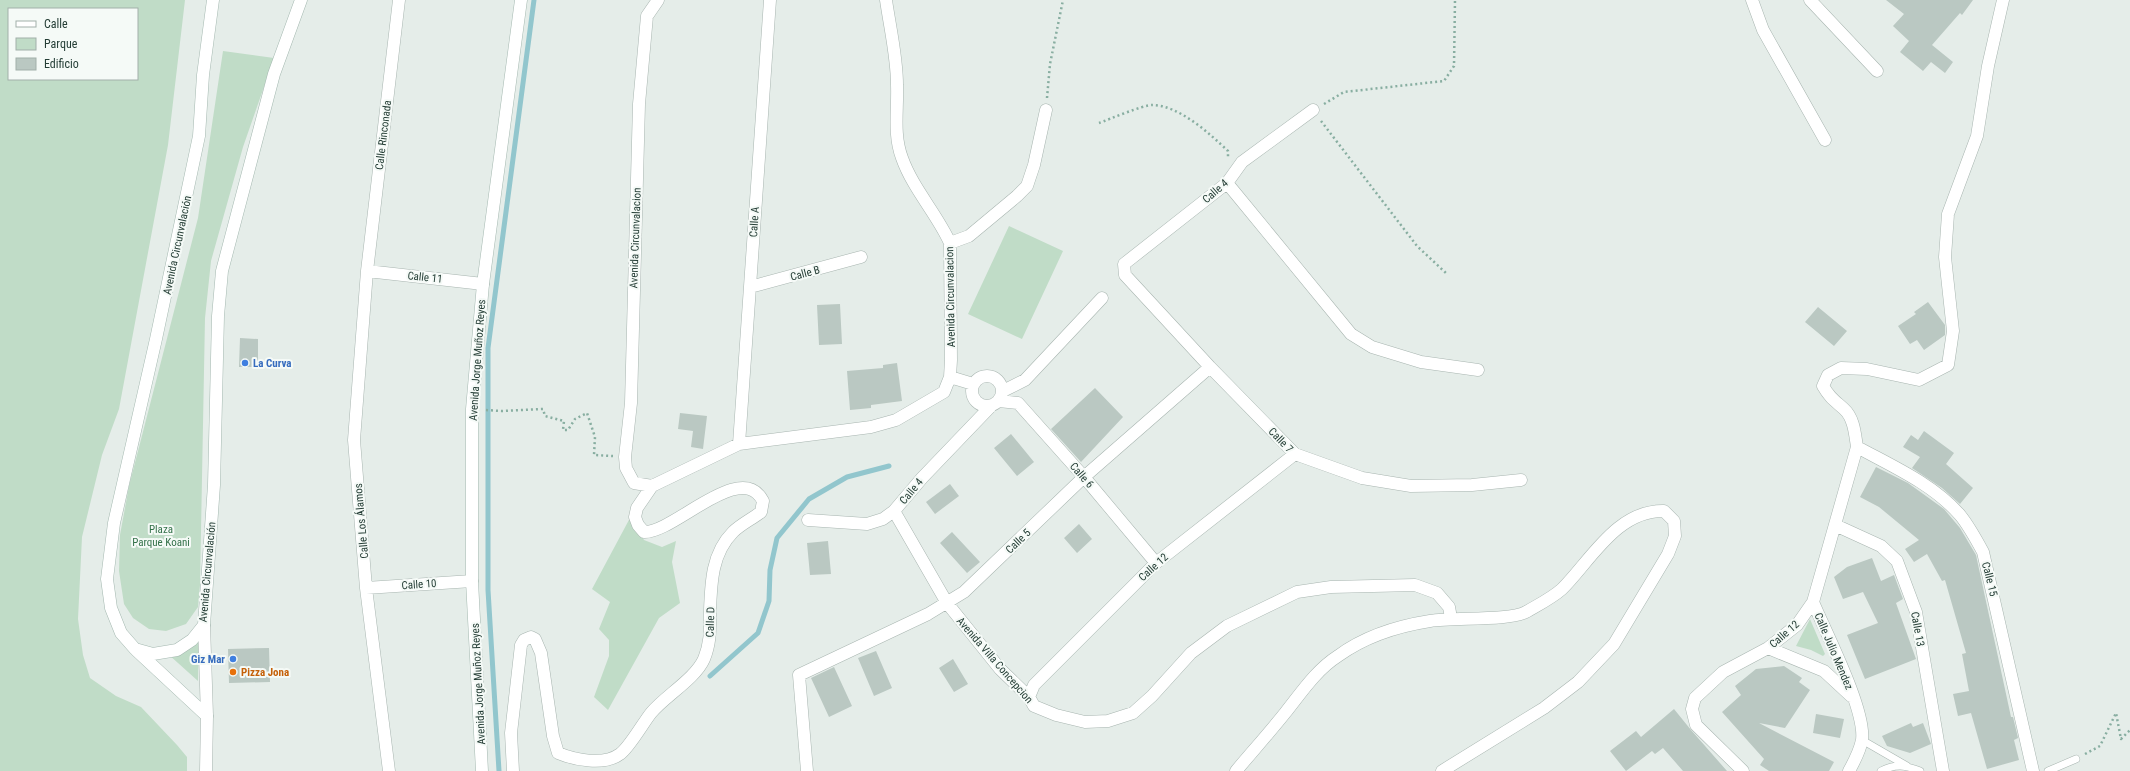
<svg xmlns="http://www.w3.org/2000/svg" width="2130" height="771" font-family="'Roboto Condensed',sans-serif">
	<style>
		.green { fill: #c0dcc7; fill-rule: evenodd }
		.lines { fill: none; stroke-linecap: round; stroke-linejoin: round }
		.stream { stroke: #92c6cd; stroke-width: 5 }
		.building { fill: #bac8c2 }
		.lane-casing { stroke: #a8b5b0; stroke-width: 8 }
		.street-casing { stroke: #a8b5b0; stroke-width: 13 }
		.secondary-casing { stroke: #a4b8b0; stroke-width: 13 }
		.path { stroke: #88aea1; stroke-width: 2.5; stroke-dasharray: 2 3; stroke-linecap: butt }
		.lane { stroke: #fff; stroke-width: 7 }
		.street { stroke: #fff; stroke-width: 12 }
		.secondary { stroke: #fff; stroke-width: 12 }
		.shop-dot { fill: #3f7fe0; stroke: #f5faf7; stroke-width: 1.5 }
		.food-dot { fill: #e8710a; stroke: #f5faf7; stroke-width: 1.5 }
		.labels { text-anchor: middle; stroke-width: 4; stroke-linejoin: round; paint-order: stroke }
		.street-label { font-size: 11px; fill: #253e36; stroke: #f5faf7 }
		.shop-label { font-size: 11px; font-weight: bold; fill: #366cbe; stroke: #f5faf7; text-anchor: start }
		.park-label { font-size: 11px; fill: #337149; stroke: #f5faf7 }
		.food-label { font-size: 11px; font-weight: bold; fill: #c56008; stroke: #f5faf7; text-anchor: start }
	</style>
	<rect width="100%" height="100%" fill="#e5ede9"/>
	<!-- green -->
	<path class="green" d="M0 0H185L168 145 119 409 102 455 82 537 78 619 83 655 90 678 116 696 141 707 177 745 187 757V771H0ZM9 9H137V79H9Z
		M223 51 274 58 243 147 211 261 205 318 200 585 198 607 186 624 166 631 149 629 133 618 124 604 119 571 120 535 129 486 198 218Z
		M1009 226 1063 251 1022 339 968 314Z
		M630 518 644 540 662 547 676 541 672 562 680 603 659 618 608 710 594 697 609 656V640L599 629 610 602 592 589Z
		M1810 619 1825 654 1823 656 1811 650 1796 646Z
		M199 638 198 681 168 654Z"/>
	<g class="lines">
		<!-- stream -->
		<path class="stream" d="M710 676 758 633 769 601 770 570 777 538 809 499 847 477 889 466
			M499 771 488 590V348L534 0"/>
	</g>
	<!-- building -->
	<path class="building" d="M1886 0H1973L1962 15 1960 13 1932 45 1953 62 1945 73 1931 62 1923 71 1900 52 1909 41 1893 26 1904 14Z
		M1928 302 1945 325V335L1924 350 1917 340 1910 344 1898 326 1916 314 1914 312Z
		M840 304 842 344 819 345 817 305Z
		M1818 307 1847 331 1834 346 1805 322Z
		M240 338 258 339V367H239Z
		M897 363 902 401 871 405V408L850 410 847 371 883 368V365Z
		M1095 388 1123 417 1081 462 1051 429Z
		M680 413 707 416 703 449 691 447 693 431 678 429Z
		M1924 431 1954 453 1946 464 1973 488 1960 504 1942 488 1912 468 1920 457 1903 447 1911 435 1918 440Z
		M1011 434 1034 462 1017 476 994 448Z
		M1876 467 1908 483 1944 509 1960 528 1976 555 2011 717H2013L2018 738 2014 740 2019 760 1987 769 1971 713 1958 716 1953 694 1969 691 1962 654 1966 653 1945 580 1942 581 1927 554 1914 562 1905 549 1919 540 1879 507 1860 497Z
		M950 484 959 496 935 514 926 502Z
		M1079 524 1092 539 1077 553 1064 538Z
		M952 532 980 562 967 573 940 543Z
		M828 541 831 574 810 575 807 543Z
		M1872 558 1881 581 1894 575 1903 599 1896 603 1916 659 1865 679 1847 635 1878 623 1863 592 1843 599 1834 577 1847 567Z
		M269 648 270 682 229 683 228 649Z
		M876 651 892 688 874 696 858 658Z
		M953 659 968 684 954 692 939 668Z
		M1784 666 1802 678 1799 682 1810 690 1785 728 1759 723 1834 762 1829 771H1769L1760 765 1764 759 1722 712 1741 695 1735 686 1756 669Z
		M834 667 852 706 829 717 811 678Z
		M1674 709 1691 730 1727 771H1683L1663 748 1655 754 1652 751 1626 771 1610 751 1636 731 1641 737Z
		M1816 714 1844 719 1840 738 1813 733Z
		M1911 723 1913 727 1923 723 1931 744 1910 753 1887 746 1882 736Z"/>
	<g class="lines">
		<!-- lane casing -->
		<g class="lane-casing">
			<path id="lane" d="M1862 740 1907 766
				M1881 771C1895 764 1906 765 1920 771
				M2048 771 2076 759"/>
		</g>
		<!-- street casing -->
		<g class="street-casing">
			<path id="street" d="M1752 0 1763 30 1825 140
				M1810 0 1877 71
				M1313 110 1242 162 1227 183 1124 264 1125 275 1210 367 1295 454 1362 478 1411 486 1472 485 1521 480
				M1227 183 1351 334 1372 347 1421 362 1478 370
				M950 243 969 236 1017 196 1027 186 1034 165 1046 110
				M367 271 483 284
				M750 287 861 257
				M972 391a15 15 0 1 1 30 0a15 15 0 1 1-30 0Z
				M950 377 973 384
				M1003 391 1025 380 1102 298
				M999 401 1018 403 1084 477 1156 563
				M739 444 770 0
				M1857 447C1892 466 1933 484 1960 515 1969 526 1976 539 1983 552L2033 771
				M652 486 634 483 626 468 625 457 631 403 639 104 647 16 658 0
				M894 511 947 603 1000 669 1029 697 1034 706 1056 715 1085 722 1108 721 1133 713 1152 696 1191 653 1227 626 1297 592 1331 587 1415 585 1437 593 1449 607 1451 618
				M808 520 867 524 883 519 894 511 922 478 991 406
				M1835 525 1881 546 1897 561 1916 612 1943 771
				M366 588 472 581
				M1813 602C1826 633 1866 710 1862 740 1860 750 1854 762 1849 771
				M204 625 207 716 206 771
				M1768 648 1824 671 1851 696
				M1029 697 1034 685 1156 563 1295 454
				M389 771 366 588 354 440 367 271 399 0
				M513 771 511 733 521 645 524 640 531 637 535 639 541 653 553 736 558 753C575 760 604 766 620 754 629 748 643 723 651 713 665 696 695 679 704 659 711 642 710 628 710 611 711 582 712 553 733 532 741 524 752 519 761 512L763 501C741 459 674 533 644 532L638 525 635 517 637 508 652 486 739 444 871 427 896 420 944 392 950 377 951 360 950 243C937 214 913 189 902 158 893 134 898 110 897 85 897 57 890 28 886 0
				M807 771 799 675 928 614 964 592 1084 477 1210 367
				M1236 771C1252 752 1269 733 1285 713 1301 693 1316 670 1338 656 1364 637 1398 626 1430 621 1453 617 1509 621 1526 612 1538 605 1552 598 1562 589 1591 560 1617 510 1664 511L1674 521 1675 536 1668 554 1614 644 1578 682 1544 708 1442 771
				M1743 771 1696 725 1692 709 1695 698 1723 672 1768 648 1797 625 1813 602 1857 447C1855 434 1854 418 1844 409 1834 400 1830 398 1823 386L1828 375 1841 368 1867 369 1919 380 1948 365 1953 331 1945 257 1948 214 1977 136 1988 66 2003 0"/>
		</g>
		<!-- secondary casing -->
		<g class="secondary-casing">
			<path id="secondary" d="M213 0 203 75 199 136 156 339 114 523 107 579 111 608 121 633 135 649 153 654 177 650 192 640 204 625 214 485 218 316 222 271 274 74 301 0
				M136 650 207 716
				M482 771 472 581V409L483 284 521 0"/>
		</g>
		<!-- path -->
		<path class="path" d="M1047 98 1050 64 1063 0
			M1324 104 1344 92 1444 81 1454 66 1455 0
			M1321 121 1417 246 1447 274
			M1099 123C1110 119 1143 105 1152 105 1179 105 1210 134 1228 151V157
			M486 410 501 411 543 409 545 416 564 421 563 430H568L575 419 587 413 595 437 594 455 613 456
			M2085 754 2100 746 2116 713 2121 739 2130 730"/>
		<!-- lane -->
		<use href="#lane" class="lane"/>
		<!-- street -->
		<use href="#street" class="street"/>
		<!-- secondary -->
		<use href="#secondary" class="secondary"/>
	</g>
	<!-- markers -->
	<g class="shop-dot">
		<circle cx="245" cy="363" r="4"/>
		<circle cx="233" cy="659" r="4"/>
	</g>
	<circle class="food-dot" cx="233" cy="672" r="4"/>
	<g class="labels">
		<!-- street labels -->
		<g class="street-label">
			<text transform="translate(383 135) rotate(-83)" y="4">Calle Rinconada</text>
			<text transform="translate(1215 191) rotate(-41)" y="4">Calle 4</text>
			<text transform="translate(754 222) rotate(-86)" y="4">Calle A</text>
			<text transform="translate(635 238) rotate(-88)" y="4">Avenida Circunvalacion</text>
			<text transform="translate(177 245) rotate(-78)" y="4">Avenida Circunvalación</text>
			<text transform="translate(805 273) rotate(-15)" y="4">Calle B</text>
			<text transform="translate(425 277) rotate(6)" y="4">Calle 11</text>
			<text transform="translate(950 297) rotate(-91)" y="4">Avenida Circunvalacion</text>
			<text transform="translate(477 360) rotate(-86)" y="4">Avenida Jorge Muñoz Reyes</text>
			<text transform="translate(1281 440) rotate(46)" y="4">Calle 7</text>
			<text transform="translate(1082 475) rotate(49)" y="4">Calle 6</text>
			<text transform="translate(911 491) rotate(-50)" y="4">Calle 4</text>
			<text transform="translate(361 521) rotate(-95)" y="4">Calle Los Álamos</text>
			<text transform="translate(1018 541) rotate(-44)" y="4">Calle 5</text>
			<text transform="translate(1153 567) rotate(-42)" y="4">Calle 12</text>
			<text transform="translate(207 572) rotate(-85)" y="4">Avenida Circunvalación</text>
			<text transform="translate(1990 579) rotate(76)" y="4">Calle 15</text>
			<text transform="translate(419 584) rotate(-4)" y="4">Calle 10</text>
			<text transform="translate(710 622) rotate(-88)" y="4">Calle D</text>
			<text transform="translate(1918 629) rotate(80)" y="4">Calle 13</text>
			<text transform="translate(1784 634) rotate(-41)" y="4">Calle 12</text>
			<text transform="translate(1834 651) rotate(67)" y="4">Calle Julio Mendez</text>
			<text transform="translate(995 660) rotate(49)" y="4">Avenida Villa Concepcion</text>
			<text transform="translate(478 684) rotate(-93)" y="4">Avenida Jorge Muñoz Reyes</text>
		</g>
		<!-- shop labels -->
		<g class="shop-label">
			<text x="253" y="367">La Curva</text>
			<text x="225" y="663" text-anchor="end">Giz Mar</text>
		</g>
		<!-- park labels -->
		<g class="park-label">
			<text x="161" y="533">Plaza<tspan x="161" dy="13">Parque Koani</tspan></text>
		</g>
		<!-- food labels -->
		<g class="food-label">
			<text x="241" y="676">Pizza Jona</text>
		</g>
	</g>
	<!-- legend -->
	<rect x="8" y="8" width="130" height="72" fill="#f5faf7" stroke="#a2afaa"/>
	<rect x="16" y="21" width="20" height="6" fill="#ffffff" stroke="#a2afaa"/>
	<text x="44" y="28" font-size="12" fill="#253e36">Calle</text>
	<rect x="16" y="38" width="20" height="12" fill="#c0dcc7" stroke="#a2afaa"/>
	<text x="44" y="48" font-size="12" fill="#253e36">Parque</text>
	<rect x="16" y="58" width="20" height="12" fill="#bac8c2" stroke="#a2afaa"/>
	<text x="44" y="68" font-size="12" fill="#253e36">Edificio</text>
</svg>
